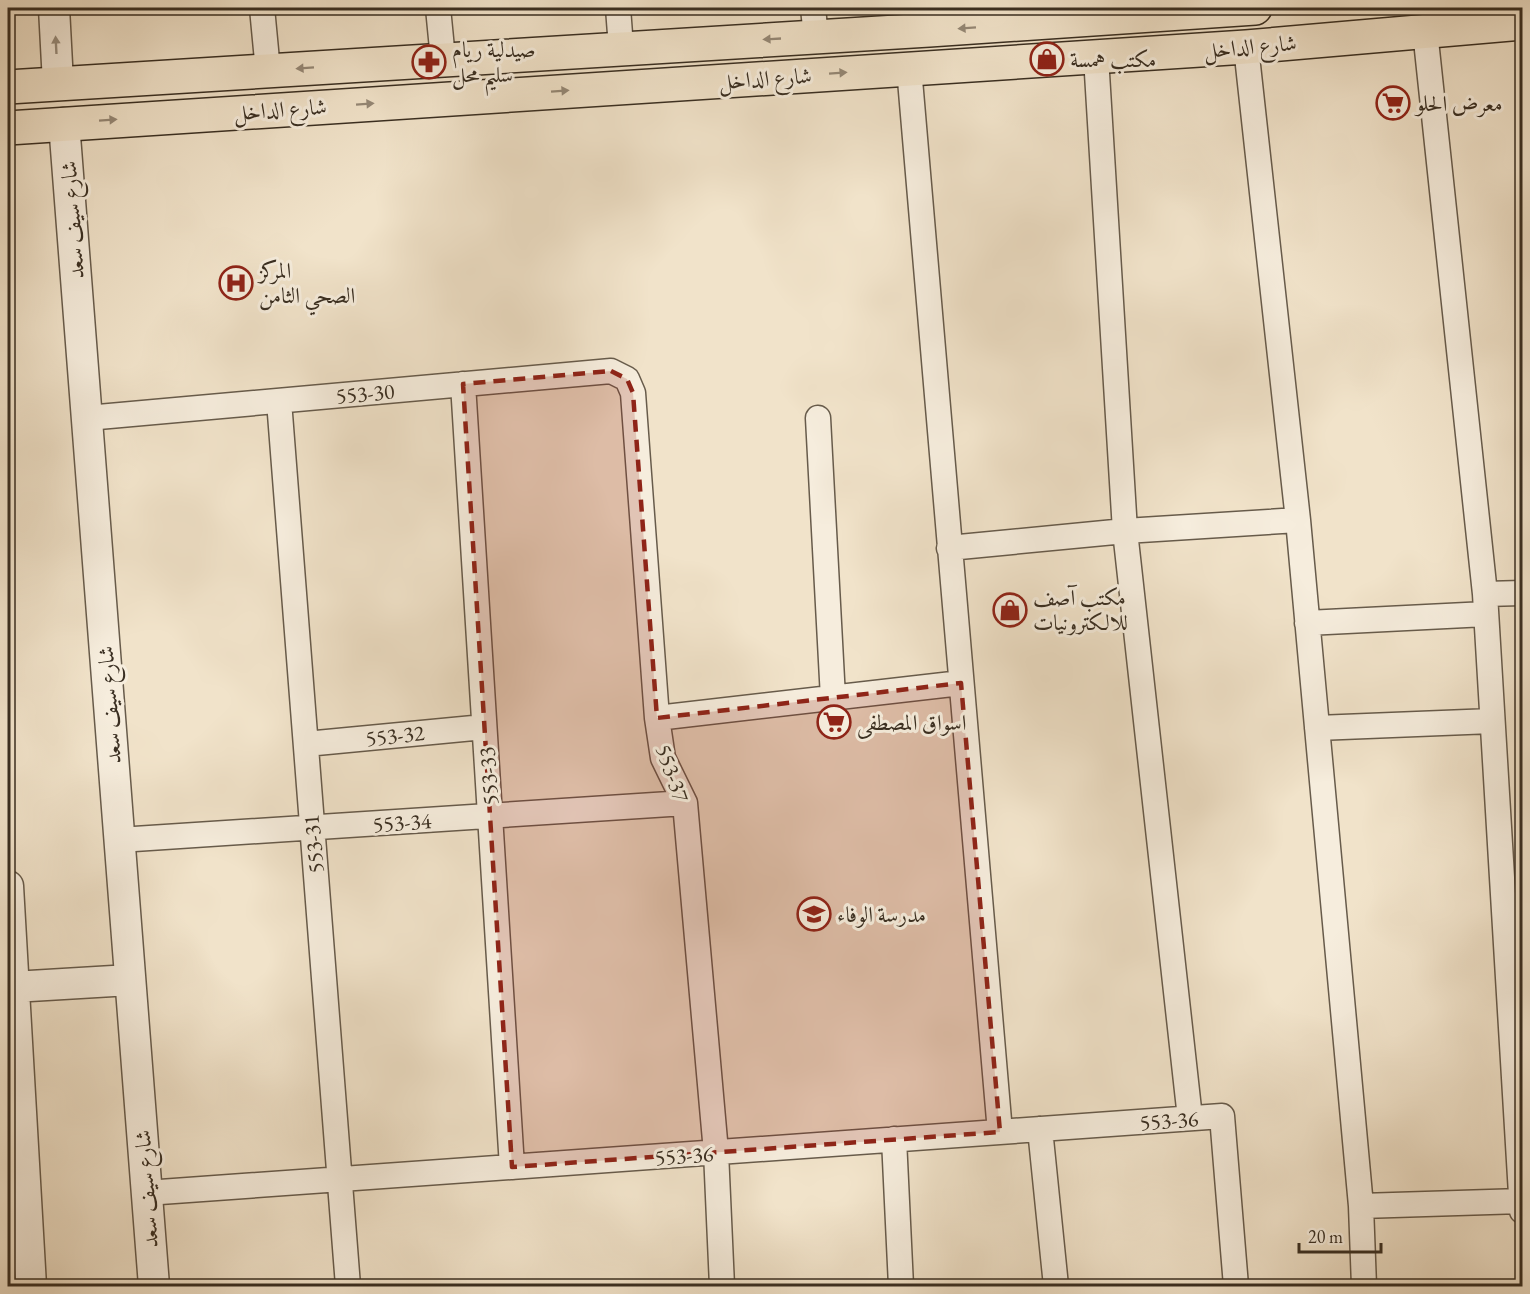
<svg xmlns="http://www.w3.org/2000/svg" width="1530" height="1294" font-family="'EB Garamond',Amiri,serif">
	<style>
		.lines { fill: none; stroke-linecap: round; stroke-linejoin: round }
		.minor-casing { stroke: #675b4b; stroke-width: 27 }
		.tertiary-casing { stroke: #675b4b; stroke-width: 33 }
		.primary-casing { stroke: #392e21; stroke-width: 36 }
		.minor { stroke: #f6eddd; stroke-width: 24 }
		.tertiary { stroke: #f6eddd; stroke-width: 30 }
		.primary { stroke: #f1e3ca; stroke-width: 33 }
		.oneway { fill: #958876 }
		.oneway2 { fill: #988e7f }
		.marked { fill: #8f2418; fill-opacity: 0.2; stroke: #8f2418; stroke-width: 4.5; stroke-dasharray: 12 8; stroke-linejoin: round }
		.labels { text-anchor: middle; stroke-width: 6; stroke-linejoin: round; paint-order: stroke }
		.street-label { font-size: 22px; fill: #392e21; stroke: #f6eddd }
		.poi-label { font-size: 22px; fill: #392e21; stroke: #f6eddd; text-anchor: start }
	</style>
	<rect width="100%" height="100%" fill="#f1e3ca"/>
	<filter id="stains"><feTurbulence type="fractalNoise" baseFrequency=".00333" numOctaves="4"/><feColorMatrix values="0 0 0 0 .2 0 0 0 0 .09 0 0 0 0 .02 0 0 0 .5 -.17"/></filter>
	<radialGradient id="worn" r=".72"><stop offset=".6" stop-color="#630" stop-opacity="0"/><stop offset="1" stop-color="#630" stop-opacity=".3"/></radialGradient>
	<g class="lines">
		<!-- minor casing -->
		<g class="minor-casing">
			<path id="minor" d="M262 8 268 71
				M438 8 443 59
				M618 8 621 47
				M813 8 816 37
				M927 8 929 30
				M1425 31 1485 594 1522 1211
				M1246 47 1298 520 1361 1206 1364 1286
				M1096 57 1125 531 1190 1118
				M909 68 1000 1132
				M463 384 512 1167
				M279 401 348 1286
				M87 418 611 371 627 379 633 393 657 718 663 758 685 803 716 1152 722 1286
				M818 418 833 698
				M949 548 1125 531 1298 520
				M1485 594 1522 593
				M1307 623 1486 614
				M657 718 961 683
				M1317 728 1492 721
				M306 744 484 727
				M119 840 685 803
				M1040 1129 1056 1286
				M894 1139 901 1286
				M146 1193 1222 1116 1236 1286
				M1361 1206 1522 1201"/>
		</g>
		<!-- tertiary casing -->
		<g class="tertiary-casing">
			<path id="tertiary" d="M54 8 58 83
				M64 123 154 1286
				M8 886 31 1286
				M13 987 130 980"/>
		</g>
		<!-- primary casing -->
		<g class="primary-casing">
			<path id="primary" d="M8 87 929 30 1255 8
				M8 128 1246 47 1522 23"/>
		</g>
		<!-- minor -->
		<use href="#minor" class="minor"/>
		<!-- tertiary -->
		<use href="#tertiary" class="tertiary"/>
		<!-- primary -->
		<use href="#primary" class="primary"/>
	</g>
	<!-- one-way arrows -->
	<defs><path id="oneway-solid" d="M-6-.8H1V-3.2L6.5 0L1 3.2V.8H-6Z" transform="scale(1.5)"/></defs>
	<g class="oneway">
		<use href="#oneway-solid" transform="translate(967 28) rotate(176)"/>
		<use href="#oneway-solid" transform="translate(772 39) rotate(177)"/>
		<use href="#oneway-solid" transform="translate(305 68) rotate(176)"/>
		<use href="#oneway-solid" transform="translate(838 73) rotate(-4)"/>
		<use href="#oneway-solid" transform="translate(560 91) rotate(-4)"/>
		<use href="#oneway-solid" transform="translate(365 104) rotate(-4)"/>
		<use href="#oneway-solid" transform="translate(108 120) rotate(-4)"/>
	</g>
	<use class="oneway2" href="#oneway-solid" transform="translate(56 45) rotate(-93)"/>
	<!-- marked area -->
	<path class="marked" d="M611 371 627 379 633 393 657 718 961 683 1000 1132 512 1167 463 384Z"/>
	<!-- icons -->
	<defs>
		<g id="shop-ring" transform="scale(1.725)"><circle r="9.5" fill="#f6eddd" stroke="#8f2418" stroke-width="1.5"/><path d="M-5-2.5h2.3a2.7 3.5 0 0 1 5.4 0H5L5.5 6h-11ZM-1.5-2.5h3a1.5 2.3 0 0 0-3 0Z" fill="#8f2418"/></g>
		<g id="pharmacy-ring" transform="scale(1.725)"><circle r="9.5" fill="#f6eddd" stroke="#8f2418" stroke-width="1.5"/><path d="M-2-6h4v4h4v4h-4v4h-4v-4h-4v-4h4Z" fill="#8f2418"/></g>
		<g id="supermarket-ring" transform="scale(1.725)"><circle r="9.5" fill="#f6eddd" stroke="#8f2418" stroke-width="1.5"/><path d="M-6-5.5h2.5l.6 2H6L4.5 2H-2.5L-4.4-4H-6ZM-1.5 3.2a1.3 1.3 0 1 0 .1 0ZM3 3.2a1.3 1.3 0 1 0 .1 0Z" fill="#8f2418"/></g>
		<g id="hospital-ring" transform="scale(1.725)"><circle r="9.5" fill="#f6eddd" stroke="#8f2418" stroke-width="1.5"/><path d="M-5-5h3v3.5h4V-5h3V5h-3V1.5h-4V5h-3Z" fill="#8f2418"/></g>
		<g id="school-ring" transform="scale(1.725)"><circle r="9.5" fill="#f6eddd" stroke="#8f2418" stroke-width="1.5"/><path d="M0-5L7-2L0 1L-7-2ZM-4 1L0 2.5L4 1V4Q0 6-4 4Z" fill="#8f2418"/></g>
	</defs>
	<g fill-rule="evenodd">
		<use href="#shop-ring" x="1047" y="59"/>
		<use href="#pharmacy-ring" x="429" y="62"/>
		<use href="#supermarket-ring" x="1393" y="103"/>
		<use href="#hospital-ring" x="236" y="283"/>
		<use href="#shop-ring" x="1010" y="610"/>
		<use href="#supermarket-ring" x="834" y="722"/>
		<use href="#school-ring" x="814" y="914"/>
	</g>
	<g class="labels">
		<!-- street labels -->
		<g class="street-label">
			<text transform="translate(1250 46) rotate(-5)" y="8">شارع الداخل</text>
			<text transform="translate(765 78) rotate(-4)" y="8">شارع الداخل</text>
			<text transform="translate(280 109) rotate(-4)" y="8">شارع الداخل</text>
			<text transform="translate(72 220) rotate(-94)" y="8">شارع سيف سعد</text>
			<text transform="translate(365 393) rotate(-5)" y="8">553-30</text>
			<text transform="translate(109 705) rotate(-94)" y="8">شارع سيف سعد</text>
			<text transform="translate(395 735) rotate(-6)" y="8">553-32</text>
			<text transform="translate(673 773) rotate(71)" y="8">553-37</text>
			<text transform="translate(488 776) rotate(-94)" y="8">553-33</text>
			<text transform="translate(402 822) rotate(-4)" y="8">553-34</text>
			<text transform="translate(313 844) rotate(-95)" y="8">553-31</text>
			<text transform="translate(1169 1120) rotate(-4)" y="8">553-36</text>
			<text transform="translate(684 1155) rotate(-4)" y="8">553-36</text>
			<text transform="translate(146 1189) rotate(-94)" y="8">شارع سيف سعد</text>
		</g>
		<!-- poi labels -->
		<g class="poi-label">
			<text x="452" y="57">صيدلية ريام<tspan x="452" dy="25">سليم محل</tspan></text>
			<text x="1070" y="67">مكتب همسة</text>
			<text x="1416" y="111">معرض الحلو</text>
			<text x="259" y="278">المركز<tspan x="259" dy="25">الصحي الثامن</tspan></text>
			<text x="1033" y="605">مكتب آصف<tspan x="1033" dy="25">للالكترونيات</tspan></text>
			<text x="857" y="730">اسواق المصطفى</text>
			<text x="837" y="922">مدرسة الوفاء</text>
		</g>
	</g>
	<!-- margin -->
	<rect width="1530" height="1294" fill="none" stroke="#f1e3ca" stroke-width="30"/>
	<rect x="9" y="9" width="1512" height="1276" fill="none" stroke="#392e21" stroke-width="3"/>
	<rect x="15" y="15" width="1500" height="1264" fill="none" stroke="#392e21" stroke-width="1.5"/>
	<!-- scale -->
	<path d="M1299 1243v9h82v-9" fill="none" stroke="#392e21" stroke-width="3"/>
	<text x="1308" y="1243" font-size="18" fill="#392e21" stroke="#f6eddd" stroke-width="4.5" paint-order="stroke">20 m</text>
	<rect width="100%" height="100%" filter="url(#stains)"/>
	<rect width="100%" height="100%" fill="url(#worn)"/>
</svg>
